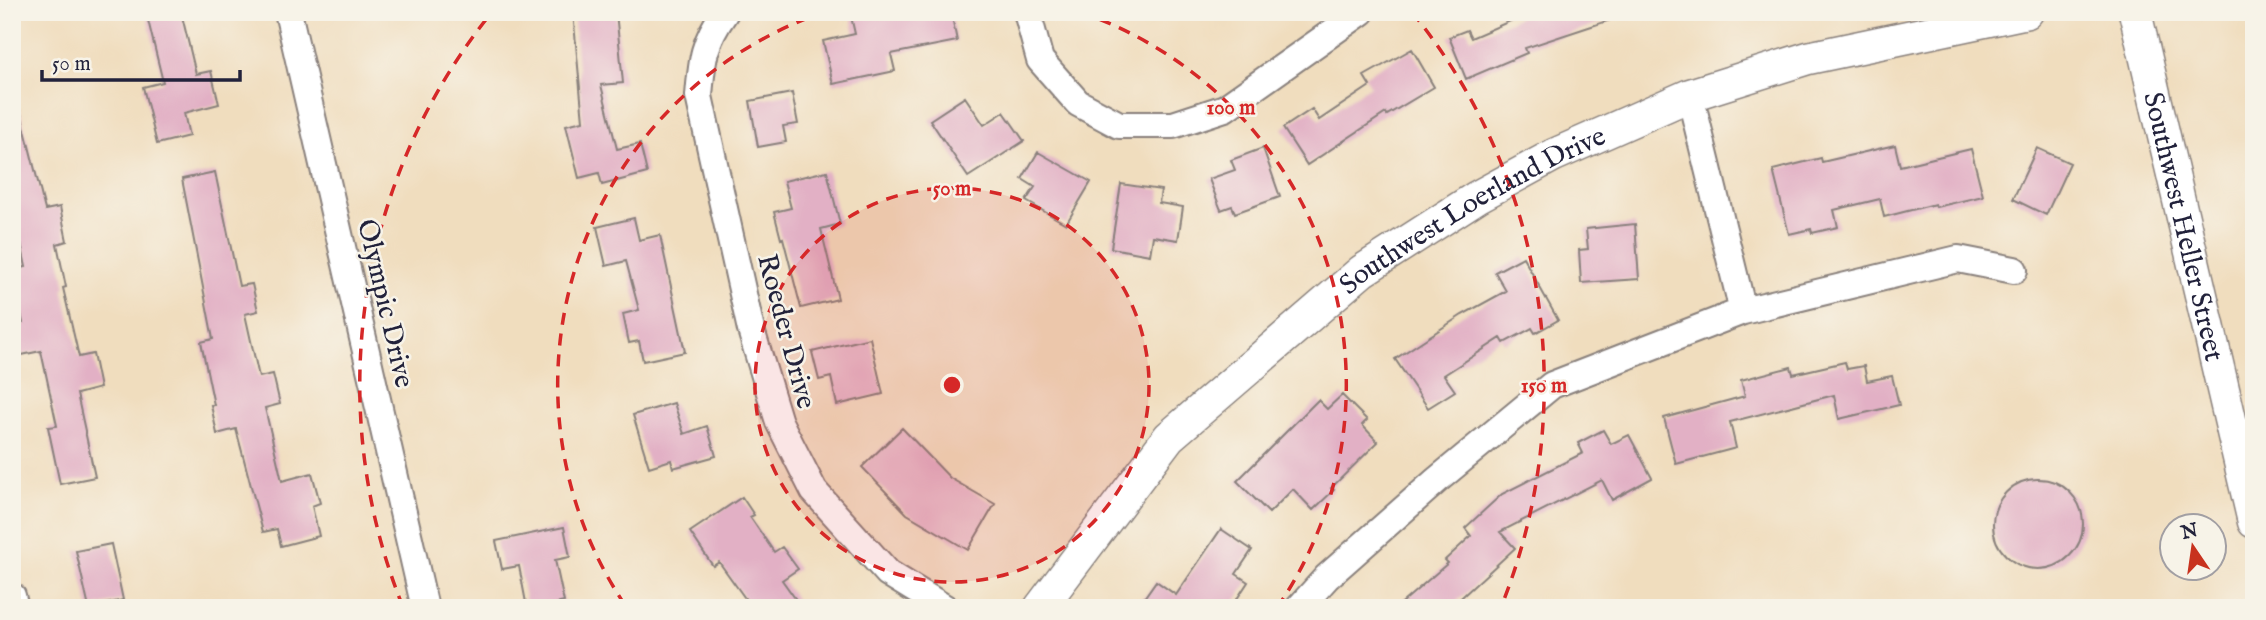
<svg xmlns="http://www.w3.org/2000/svg" width="2266" height="620" font-family="'IM FELL English',serif">
	<style>
		.building { fill: #e2b0c5 }
		.lines { fill: none; stroke-linecap: round; stroke-linejoin: round }
		.minor-casing { stroke: #89807c; stroke-width: 30 }
		.tertiary-casing { stroke: #89807c; stroke-width: 35 }
		.minor { stroke: #fff; stroke-width: 26 }
		.tertiary { stroke: #fff; stroke-width: 32 }
		.ring { fill: none; stroke: #d62828; stroke-width: 3.5; stroke-dasharray: 12 9 }
		.labels { text-anchor: middle; stroke-width: 5; stroke-linejoin: round; paint-order: stroke }
		.street-label { font-size: 28px; fill: #22223b; stroke: #f7f3e8 }
		.centre { fill: #d62828; stroke: #f7f3e8; stroke-width: 3.5 }
		.ring-label { font-size: 21px; text-anchor: middle; font-weight: bold; fill: #d62828; stroke: #f7f3e8; stroke-width: 5; stroke-linejoin: round; paint-order: stroke }
	</style>
	<rect width="100%" height="100%" fill="#f7f3e8"/>
	<filter id="ink" filterUnits="userSpaceOnUse"><feTurbulence type="fractalNoise" baseFrequency=".0143" numOctaves="2"/><feDisplacementMap in="SourceGraphic" scale="14" xChannelSelector="R" yChannelSelector="G"/><feConvolveMatrix kernelMatrix="1 2 1 2 8 2 1 2 1" color-interpolation-filters="sRGB"/></filter>
	<filter id="wash" filterUnits="userSpaceOnUse"><feTurbulence type="fractalNoise" baseFrequency=".00686" numOctaves="4" result="noise"/><feDisplacementMap in="SourceGraphic" scale="28" xChannelSelector="R" yChannelSelector="G"/><feGaussianBlur stdDeviation="1.57" result="paint"/><feColorMatrix in="noise" values="0 0 0 0 0 0 0 0 0 0 0 0 0 0 0 0 0 1.4 0 .05"/><feComposite in="paint" operator="in"/></filter>
	<g filter="url(#wash)">
		<rect width="100%" height="100%" fill="#f0ddbe"/>
		<g id="blocks">
			<!-- building -->
			<path class="building" d="M146 12H181L196 74 211 71 219 104 184 113 189 136 157 144 143 87 163 82Z
				M573 12H616L623 83 601 85 617 149 640 144 647 173 602 185 599 173 579 178 566 125 583 121Z
				M850 12H951L957 41 891 54 895 71 833 84 823 41 855 34Z
				M1531 12H1621L1622 16 1525 48 1527 53 1466 79 1449 37 1467 30 1471 38Z
				M1412 49 1434 87 1387 115 1386 113 1307 165 1283 128 1312 109 1319 120 1370 86 1364 76Z
				M792 93 798 124 783 126 786 142 758 147 750 101Z
				M965 97 984 125 1004 112 1024 141 968 177 930 120Z
				M20 110 45 210 60 207 67 241 57 244 66 287 63 288 79 357 93 354 100 388 77 394 95 477 60 484 48 427 57 426 41 351 12 357V325L23 323 12 270 26 267 12 200V111Z
				M1895 145 1900 166 1971 149 1983 196 1936 207 1935 204 1884 217 1880 199 1834 210 1838 227 1812 233 1811 229 1789 234 1773 170 1821 158 1822 162Z
				M1263 148 1280 197 1235 213 1232 206 1221 210 1209 179 1235 170 1231 160Z
				M2037 148 2070 163 2046 215 2013 199Z
				M1038 152 1091 182 1066 224 1026 201 1035 187 1022 179Z
				M827 171 840 224 821 229 838 299 801 308 783 238 781 239 774 212 791 208 784 181Z
				M215 172 239 286 252 284 258 311 245 314 259 377 273 374 280 404 265 408 282 481 312 473 320 503 312 506 319 536 281 546 277 529 263 532 236 429 217 434 211 405H214L201 342 213 339 182 179Z
				M1121 184 1161 190 1159 203 1183 207 1178 240 1153 236 1150 255 1111 248Z
				M634 218 639 240 660 235 685 352 643 361 639 341 629 343 623 314 639 310 626 261 606 266 597 227Z
				M1635 224 1639 279 1581 283 1579 250 1588 249 1586 229Z
				M1523 257 1558 320 1535 333 1532 328 1504 343 1501 338 1444 375 1455 391 1428 408 1395 359 1462 315 1506 291 1495 272Z
				M870 338 883 394 837 405 831 377 819 380 812 352Z
				M1845 362 1847 369 1864 366 1867 381 1892 376 1899 405 1839 419 1834 395 1730 422 1736 448 1676 464 1664 418 1745 396 1741 380 1791 367 1793 374Z
				M1342 395 1367 420 1362 425 1378 442 1331 488 1334 490 1313 510 1293 489 1269 513 1237 481 1318 400 1327 409Z
				M674 403 684 434 707 426 716 456 673 468 671 460 649 467 633 415Z
				M902 428 950 478 995 504 968 550 907 514 862 467Z
				M1603 430 1611 444 1629 435 1652 478 1612 500 1602 480 1500 532 1515 548 1450 608H1396L1448 563 1445 560 1471 536 1465 528 1502 494 1583 453 1578 443Z
				M1993 524a45 45 0 1 1 90 0a45 45 0 1 1-90 0Z
				M742 497 754 515 750 517 774 552 782 547 798 569 782 580 802 608H752L719 562 713 566 690 532Z
				M564 527 570 557 555 560 564 602 539 608H527L519 566 502 569 496 541Z
				M1221 529 1252 550 1236 574 1248 582 1231 608H1137L1156 581 1176 595Z
				M111 544 123 600 89 608 76 551Z"/>
		</g>
	</g>
	<g filter="url(#ink)">
		<use href="#blocks" fill-opacity="0" stroke="#89807c" stroke-width="2"/>
		<g class="lines">
			<!-- minor casing -->
			<g class="minor-casing">
				<path id="minor" d="M288 12 425 608
					M725 12C703 43 702 60 699 96L751 330 779 422 814 491 888 573 945 608
					M1027 12 1040 60 1078 103 1119 125H1173L1225 108 1361 12
					M1690 95 1743 311
					M12 596 15 608
					M1299 608 1327 577 1437 480 1552 385 1743 311 1958 259 2014 270"/>
			</g>
			<!-- tertiary casing -->
			<g class="tertiary-casing">
				<g id="tertiary">
					<path id="s1" d="M2135 12 2254 522"/>
					<path id="s2" d="M1040 608 1169 437 1362 271 1477 197 1554 155 1690 95 1808 58 2027 12"/>
				</g>
			</g>
			<!-- minor -->
			<use href="#minor" class="minor"/>
			<!-- tertiary -->
			<use href="#tertiary" class="tertiary"/>
		</g>
	</g>
	<!-- distance rings -->
	<circle cx="952" cy="385" r="197" fill="#d62828" fill-opacity=".12"/>
	<g class="ring">
		<circle cx="952" cy="385" r="197"/>
		<path d="M625 605A394 394 0 0 1 824 12M1080 12A394 394 0 0 1 1279 605"/>
		<path d="M403 607A592 592 0 0 1 492 12M1412 12A592 592 0 0 1 1501 607"/>
	</g>
	<g class="labels">
		<!-- street labels -->
		<g class="street-label">
			<text dy="10" stroke="none"><textPath href="#s2" startOffset="595">Southwest Loerland Drive</textPath></text>
			<text dy="10" stroke="none"><textPath href="#s1" startOffset="220">Southwest Heller Street</textPath></text>
			<text transform="translate(387 303) rotate(77)" y="10">Olympic Drive</text>
			<text transform="translate(788 331) rotate(75)" y="10">Roeder Drive</text>
		</g>
	</g>
	<circle cx="952" cy="385" r="10" class="centre"/>
	<g class="ring-label">
		<text x="1231" y="114">100 m</text>
		<text x="952" y="195">50 m</text>
		<text x="1544" y="392">150 m</text>
	</g>
	<!-- margin -->
	<rect width="2266" height="620" fill="none" stroke="#f7f3e8" stroke-width="42"/>
	<!-- north arrow -->
	<g transform="translate(2193 547) rotate(347)"><circle r="33" fill="#f7f3e8" stroke="#a29fa3" stroke-width="2"/>
	<path d="M0-5L12 26L0 18L-12 26Z" fill="#c8321e"/>
	<text y="-10" font-size="19" font-weight="bold" text-anchor="middle" fill="#22223b">N</text>
	</g>
	<!-- scale -->
	<path d="M42 70v10h198v-10" fill="none" stroke="#22223b" stroke-width="3.5"/>
	<text x="52" y="70" font-size="21" fill="#22223b" stroke="#f7f3e8" stroke-width="5" paint-order="stroke">50 m</text>
</svg>
